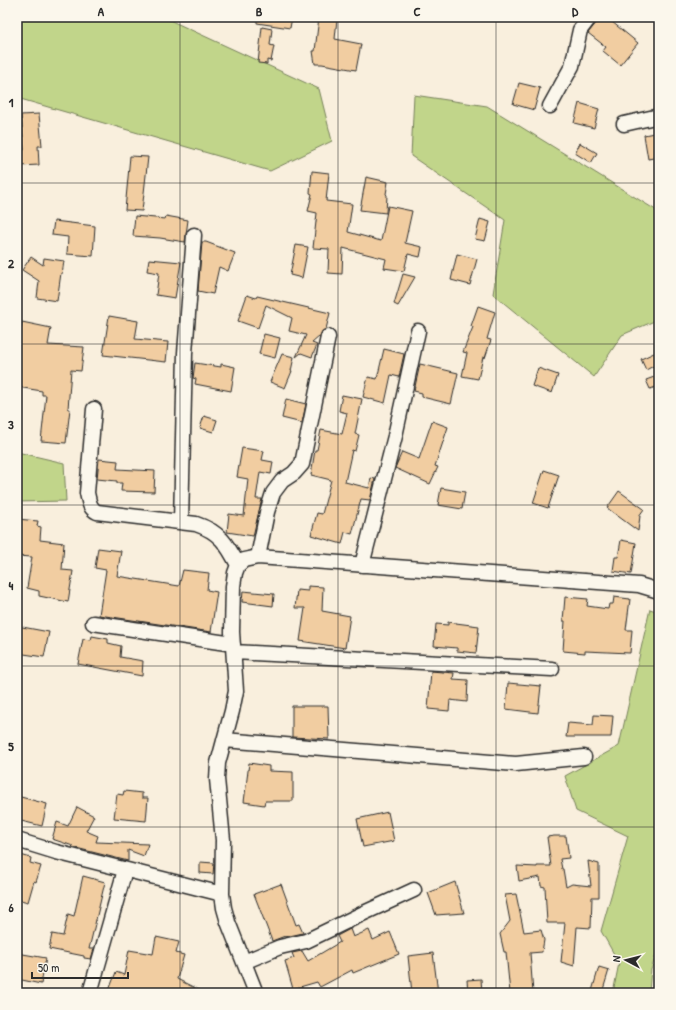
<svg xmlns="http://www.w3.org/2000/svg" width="676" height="1010" font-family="'Patrick Hand',sans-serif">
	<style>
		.green { fill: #c1d58a; stroke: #76805a }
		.building { fill: #f1cda1; stroke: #2b2b2b }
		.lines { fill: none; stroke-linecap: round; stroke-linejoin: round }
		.minor-casing { stroke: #2b2b2b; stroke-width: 17 }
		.minor { stroke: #fbf7ec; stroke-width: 14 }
		.grid { fill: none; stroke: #2b2b2b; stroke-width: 1; stroke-opacity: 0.55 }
		.neatline { fill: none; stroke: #2b2b2b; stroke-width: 1.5 }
		.grid-label { font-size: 13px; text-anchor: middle; font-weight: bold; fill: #2b2b2b }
	</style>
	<rect width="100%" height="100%" fill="#f9efdd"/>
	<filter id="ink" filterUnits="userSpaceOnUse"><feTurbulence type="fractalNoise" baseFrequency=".025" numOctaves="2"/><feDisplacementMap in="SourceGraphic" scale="8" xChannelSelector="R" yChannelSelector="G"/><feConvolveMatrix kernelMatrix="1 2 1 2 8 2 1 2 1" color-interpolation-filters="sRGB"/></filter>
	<g filter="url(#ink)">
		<!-- green -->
		<path class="green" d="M17 17H163L319 89 332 141 270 171 17 98Z
			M414 95 487 106 659 212V319L622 335 594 377 493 294 505 220 411 156Z
			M17 452 64 463 66 501 17 502Z
			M650 609 659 612V945L651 970 649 993H613L619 963 601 931 628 836 576 811 565 776 619 746Z"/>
		<!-- building -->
		<path class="building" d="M257 17H292L290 28 257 23Z
			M319 17 337 19 335 39 361 44 356 70 322 64H315L313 51H315Z
			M598 17H606L638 43 620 65 603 51 606 47 588 33 597 22Z
			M262 27 272 29 270 45 274 46 271 61 267 60V64L258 63Z
			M519 83 540 88 534 110 513 104Z
			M579 103 599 109 594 128 574 123Z
			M39 114 42 146H38L39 165 20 166V150H24L21 115Z
			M659 132V157L648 159 644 135Z
			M580 143 597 153 591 163 575 153Z
			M130 156 148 157 142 211 125 210Z
			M312 171 329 173 326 201 352 204 348 232 381 241 388 206 412 211 405 243 422 247 420 257 408 254 404 271 384 268 386 259 343 248 342 274 328 273 329 249 313 248 317 213 308 211 312 194 310 193Z
			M366 177 388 182 386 194 387 195 386 213 360 210Z
			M135 216 165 219 166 216 188 220 185 242 160 238 133 236Z
			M480 219 490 222 485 241 475 239Z
			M54 221 95 226 93 256 67 254 68 237 52 235Z
			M202 242H206L235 253 228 271 219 267 213 294 198 291Z
			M296 245 308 247 302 278 290 275Z
			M457 254 477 259 470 285 451 280Z
			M31 257 43 265 44 258 64 261 62 274 61 273 57 301 37 298 39 281 22 270Z
			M149 259 181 262 175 298 156 295 159 273 147 271Z
			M403 274 415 277 398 306 394 304Z
			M247 295 256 298 257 296 330 313 326 329 322 331 320 336 312 343 317 345 312 357 301 353 296 357 306 335 289 331 292 318 266 305 258 328 238 321Z
			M478 306 495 312 487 339 491 340 485 358 483 357 478 379 462 376 467 353 463 352 473 327 471 326Z
			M109 316 138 321 135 339 168 342 166 362 103 355Z
			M22 322 51 328 48 345 84 347 81 371 71 370 68 409H70L66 443 41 441 46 395H42V391L17 387V346Z
			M264 334 280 338 275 358 259 354Z
			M384 349 404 354 399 377 391 375 385 403 363 397 368 377 377 379Z
			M654 353 659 363 646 370 641 359Z
			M282 354 294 357 291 371H292L285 388 270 382Z
			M195 363 221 367V364L235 367 231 391 195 384 196 379 193 378Z
			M420 364 458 373 451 404 422 397V393L414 391Z
			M538 368 558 375 552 393 532 386Z
			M657 376 659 386 650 389 646 380Z
			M342 395 362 399 355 434 359 435 355 451 352 450 345 482 369 488 371 478 375 479 370 500 361 499 352 534 345 532 342 544 311 535 317 513 322 514 331 480 311 475 315 450H317L321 430 342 434 347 413 339 411Z
			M286 399 306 404 302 423 282 418Z
			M204 416 217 420 213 432 200 428Z
			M432 421 448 427 435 466 438 467 430 484 395 468 402 452 419 459Z
			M242 448 264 451 262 460 273 462 271 474 260 472 256 499H262L253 536 227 532 229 514 244 516 248 479 237 477Z
			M99 459 118 461 117 469 155 471 154 492 121 491 122 483H117V481L97 479Z
			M544 470 559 475 548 508 533 503Z
			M441 488 465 492 462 509 438 505Z
			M619 491 644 509 639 516H640L638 531 607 508Z
			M17 519 38 521 37 526 41 527 40 540 64 543 62 570 73 571 68 602 39 596V591L27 588 32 557 17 556Z
			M621 540 636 543 631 574 613 571 615 557H618Z
			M98 548 121 551 117 576 179 586 183 570 209 573 207 590 217 592 211 632 99 615 106 570 95 568Z
			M308 586 323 587 322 611 350 616 345 648 300 641 305 608H295L297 590 308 591Z
			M243 591 274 594 273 606 242 602Z
			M565 597 588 599 587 606 608 609 609 604H613L614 597 630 599 626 630H632L630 653 585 651V653L563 651 565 621H563Z
			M448 622 479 626 476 653 457 651V648L434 646 436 624 448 625Z
			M17 626 49 632 44 657 17 653Z
			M92 636 108 639V643L121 646 120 657 143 661 142 676 78 664 83 639 91 640Z
			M431 671 454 673 453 679 468 680 467 702 450 700 449 711 428 709Z
			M508 683 541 686 538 713 506 709Z
			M292 706H328L329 739 292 737Z
			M594 715 613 716 611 737H566L568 723 593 725Z
			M249 763 269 766V771L293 772V801H265L264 805 244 802Z
			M124 791 142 793V798H148L146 821 114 818 117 794 123 795Z
			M17 796 47 804 42 826 17 820Z
			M77 807 94 816 86 831 98 836 96 842 148 844 144 856 128 850V861L72 847 73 846 52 839 57 822 68 826Z
			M388 812 394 841 363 847 357 819Z
			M554 836H566L569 858 560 859 562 869H563L566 887 572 884 591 886 588 861 599 864V897H592L591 928 577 927 574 966 561 962 565 923H547L545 887 541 886 540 877 519 881 517 866 537 867V866H551L547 837Z
			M17 854 31 858 30 863 41 866 36 882 34 881 28 902 17 899Z
			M200 862 214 863 213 874 200 873Z
			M83 876 105 882 89 949H94L91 959 84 958V956L49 949 52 934 63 936 68 914 74 916Z
			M455 882 464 913 436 915 428 893Z
			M281 884 296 925 299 924 303 933 285 937V936L272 941 254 894Z
			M516 894 524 932 541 930 544 940 542 952 530 953 533 993H510L506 952H504L500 934 510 921 505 895Z
			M350 929 353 937 369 930 373 940 390 932 399 954 353 973 352 970 320 987 317 982 293 989 285 961 294 958 292 953 302 951 308 961 340 942 337 936Z
			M156 937 179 942 176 953 184 955 177 979 205 993H108L116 972 124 975 129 950 153 954Z
			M17 953 46 958 41 984 17 979Z
			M433 953 438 993H412L408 956Z
			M599 967 609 970 602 993 592 991Z
			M481 979 482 993H468L467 980Z"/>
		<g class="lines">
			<!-- minor casing -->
			<g class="minor-casing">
				<path id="minor" d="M550 106 572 66 580 30 590 17
					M624 124 659 116
					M94 409 87 493C89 501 89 508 97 512L196 524C220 532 227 544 238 565
					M181 522 185 353 194 235
					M258 557 267 512 273 493 282 481 294 473 302 464 328 337
					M362 565 395 436 418 331
					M93 623 233 644
					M234 652 552 669
					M224 740 516 764 584 757
					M17 840 56 852 222 894
					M244 962 280 947 306 941 364 913 414 890
					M90 993 125 870
					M256 993 228 922 224 908 222 894 223 840 217 779 218 763 232 711 236 691 232 632 233 586 235 573 238 565 244 560 258 557 639 585 659 591"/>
			</g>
			<!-- minor -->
			<use href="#minor" class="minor"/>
		</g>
	</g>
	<!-- grid -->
	<path class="grid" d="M180 17V993M338 17V993M496 17V993M17 183H659M17 344H659M17 505H659M17 666H659M17 827H659"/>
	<!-- margin -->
	<rect width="676" height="1010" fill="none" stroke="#fbf7ec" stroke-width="44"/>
	<!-- north arrow -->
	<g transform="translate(626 960) rotate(277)" stroke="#fbf7ec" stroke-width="3" paint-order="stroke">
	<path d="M0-3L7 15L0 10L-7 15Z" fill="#2b2b2b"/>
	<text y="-6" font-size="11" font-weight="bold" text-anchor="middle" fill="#2b2b2b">N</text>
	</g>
	<!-- scale -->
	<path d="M32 972v6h96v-6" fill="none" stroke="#2b2b2b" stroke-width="2"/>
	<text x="38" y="972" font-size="12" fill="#2b2b2b" stroke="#fbf7ec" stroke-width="3" paint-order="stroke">50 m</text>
	<rect x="22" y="22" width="632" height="966" class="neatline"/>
	<g class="grid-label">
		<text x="101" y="16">A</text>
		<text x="259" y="16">B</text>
		<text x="417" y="16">C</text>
		<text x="575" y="16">D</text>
		<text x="11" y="107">1</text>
		<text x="11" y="268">2</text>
		<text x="11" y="429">3</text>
		<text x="11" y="590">4</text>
		<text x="11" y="751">5</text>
		<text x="11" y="912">6</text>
	</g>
</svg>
